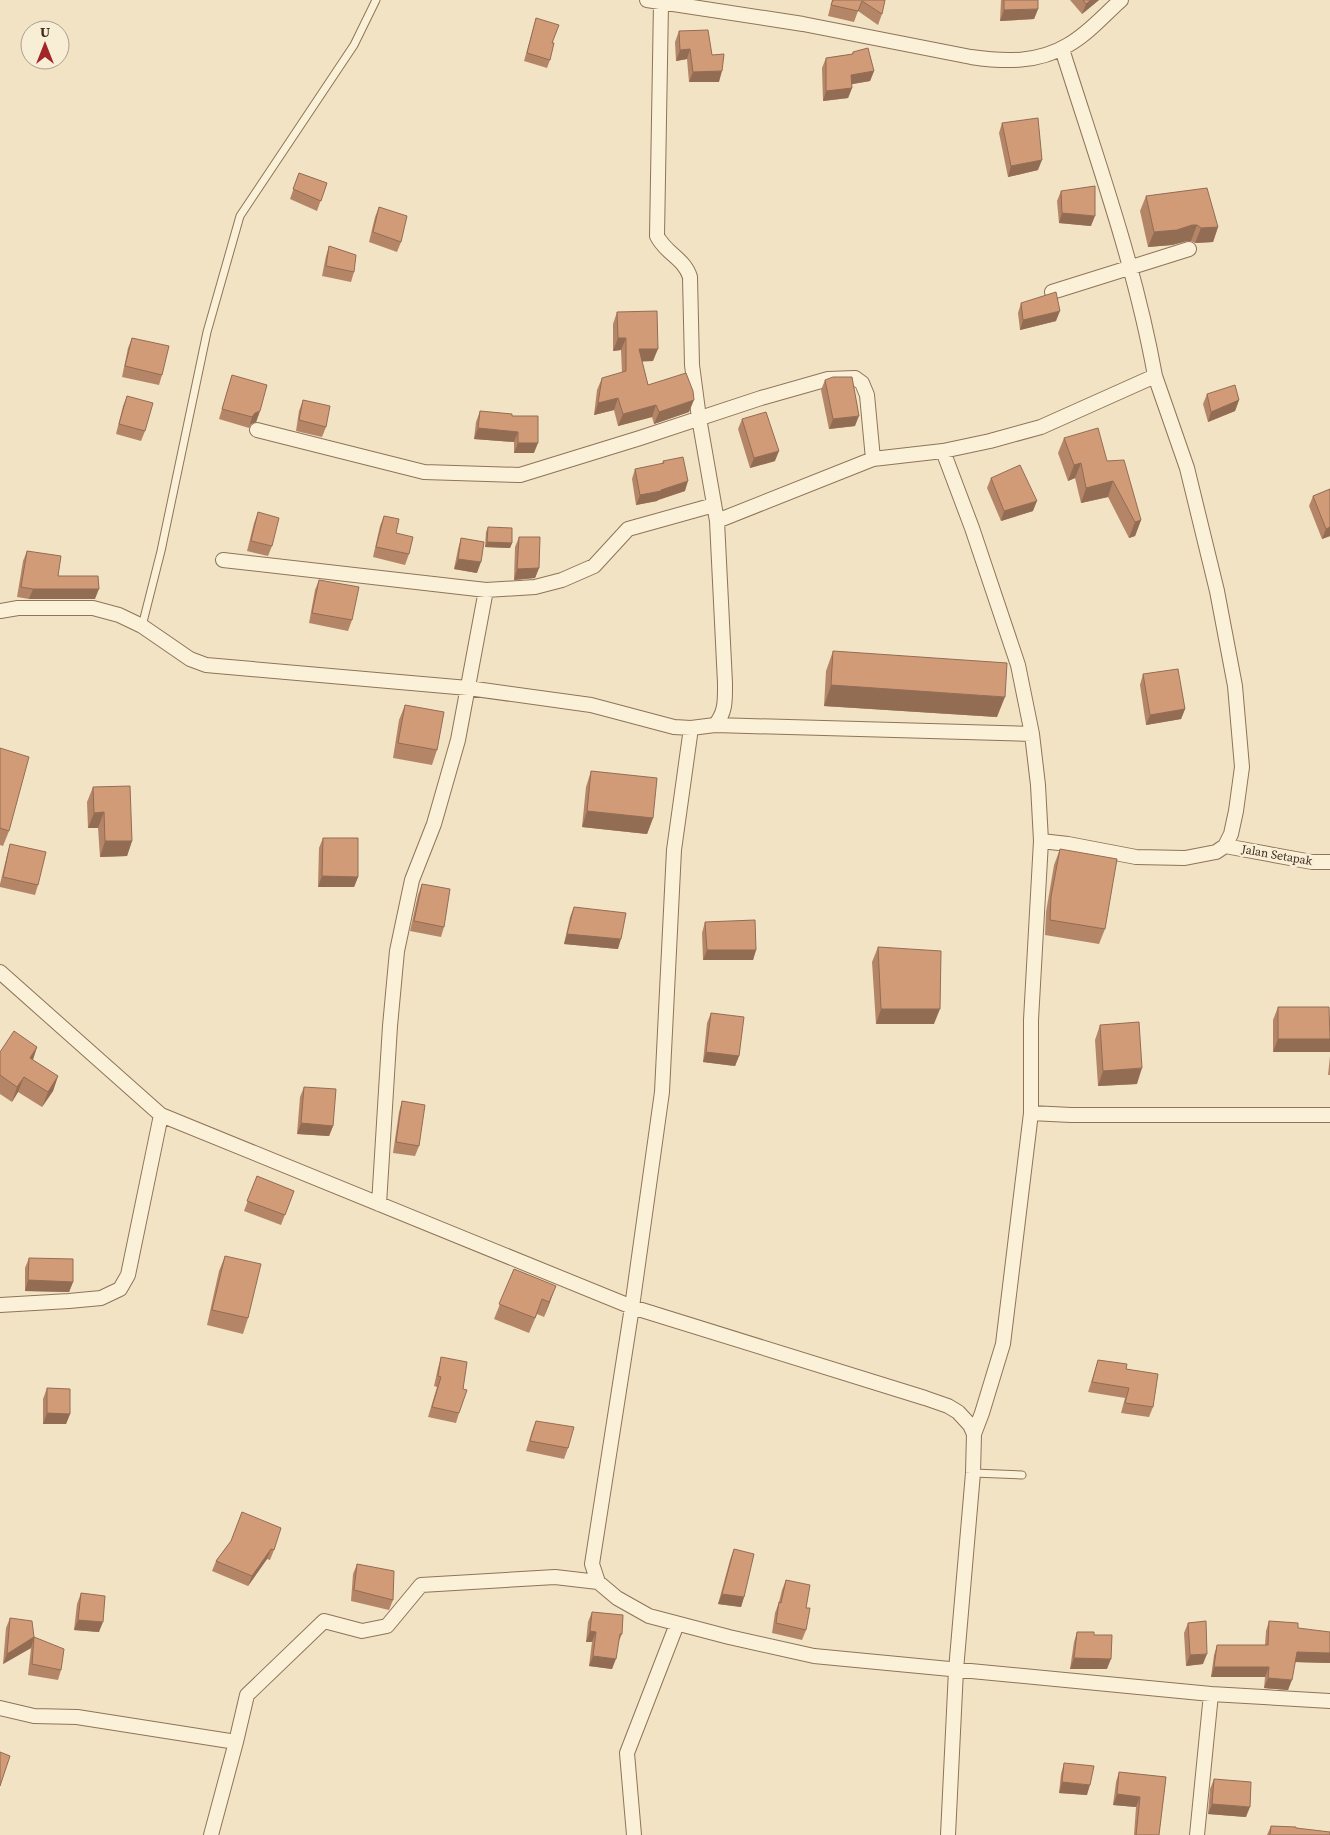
<svg xmlns="http://www.w3.org/2000/svg" width="1330" height="1835" font-family="'Source Serif 4',serif">
	<style>
		.lines { fill: none; stroke-linecap: round; stroke-linejoin: round }
		.service-casing { stroke: #8e7459; stroke-width: 9 }
		.minor-casing { stroke: #8e7459; stroke-width: 16 }
		.service { stroke: #fbf0d8; stroke-width: 7 }
		.minor { stroke: #fbf0d8; stroke-width: 14 }
		.wall { fill: #b58567 }
		.shaded-wall { fill: #936c54 }
		.building { fill: #d29b78; stroke: #936c54 }
		.labels { text-anchor: middle; stroke-width: 5; stroke-linejoin: round; paint-order: stroke }
		.street-label { font-size: 12px; fill: #3d2c1e; stroke: #f8edd5 }
	</style>
	<rect width="100%" height="100%" fill="#f1e3c4"/>
	<g class="lines">
		<!-- service casing -->
		<g class="service-casing">
			<path id="service" d="M142 626 161 551 207 332 240 216 354 45 376 0
				M973 1473 1022 1475"/>
		</g>
		<!-- minor casing -->
		<g class="minor-casing">
			<path id="minor" d="M647 0 803 24 971 57C1005 62 1038 63 1068 45 1088 34 1104 15 1121 0
				M1052 292 1189 249
				M257 430 424 472 520 475 640 438 761 398 828 379 855 378 862 383 867 395 873 459
				M943 451 972 528 1018 665 1032 734 1038 785 1041 841 1068 844 1136 857 1185 858 1216 852 1225 846 1231 834 1236 811 1242 767 1235 686 1217 591 1187 468 1155 376
				M717 521 873 459 943 451 990 441 1041 427 1155 376C1135 264 1096 157 1062 49
				M223 560 486 590 535 587 562 580 594 566 628 529 714 505
				M0 611 18 608H93L119 615 142 626 190 659 206 665 468 688 591 705 674 727 691 728 715 725C726 712 725 700 725 683L717 521 699 418 692 365 690 277C684 258 666 254 657 236L661 3
				M715 725 1032 734
				M691 728 674 850 662 1092 632 1307 925 1398 948 1406 958 1412 970 1425 974 1434 973 1473 956 1670 948 1835
				M1041 841 1031 1020V1113L1071 1115H1330
				M1225 846 1312 862H1330
				M0 972 161 1115 632 1307 592 1564 598 1582 617 1598 649 1616 729 1637 814 1656 1211 1694 1330 1701
				M379 1204 390 1026 397 951 412 880 434 824 458 740 486 590
				M0 1305 69 1301 101 1298 120 1289 128 1275 161 1115
				M974 1434 982 1413 1003 1344 1031 1113
				M0 1708 34 1716 77 1717 236 1742 211 1835
				M236 1742 247 1695 324 1621 362 1631 387 1626 421 1585 555 1577 598 1582
				M634 1835 627 1753 677 1624
				M1197 1835 1211 1694"/>
		</g>
		<!-- service -->
		<use href="#service" class="service"/>
		<!-- minor -->
		<use href="#minor" class="minor"/>
	</g>
	<!-- wall -->
	<path class="wall" d="M832 0H885L882 14 878 25 858 11 854 22 828 16Z
		M1001 0H1038V9L1034 19 1000 21Z
		M1070 0H1099L1082 14Z
		M536 18 552 43 550 60 547 68 524 61Z
		M679 31 712 55 719 82H689L687 59 676 61 675 42Z
		M853 52 874 71 870 81 852 84V88L848 98 823 101 822 68 826 58 852 54Z
		M1002 123 1038 170 1008 177 999 133Z
		M299 173 327 183 317 211 290 199Z
		M1061 191 1091 226 1059 223 1057 201Z
		M1146 196 1218 227 1213 242 1195 243 1191 241H1187L1172 245 1148 247 1140 211Z
		M379 207 401 242 397 252 369 242 375 217Z
		M329 246 354 272 351 282 322 276 326 256Z
		M1021 303 1056 321 1020 330 1018 313Z
		M617 312 653 361H642L648 385 689 412 654 424 652 417 618 426 614 410 594 415 597 390 602 378 622 373 621 350 613 351V324Z
		M132 338 162 375 159 385 122 377 128 348Z
		M232 375 260 411 256 422 251 424 249 428 219 419Z
		M825 380 855 426 829 429 821 390Z
		M1207 394 1239 400 1235 411 1208 422 1203 404Z
		M127 396 145 431 141 441 116 434 123 406Z
		M303 400 326 427 322 437 296 431 299 411Z
		M480 411 512 416 534 453H514V442L474 439 476 422Z
		M742 419 775 461 750 468 738 429Z
		M1064 438 1107 461 1141 520 1135 536 1129 538 1108 497 1081 503 1075 478 1068 481 1058 453Z
		M663 461 685 491 658 500 657 501 636 505 632 479 635 469 662 464Z
		M991 478 1033 511 1001 521 987 488Z
		M1330 489V536L1322 539 1309 506 1313 496Z
		M258 512 272 546 268 556 247 551 254 523Z
		M384 516 409 554 405 565 373 557 380 526Z
		M488 527 512 543 510 548 485 547 486 532Z
		M519 537 539 568 535 578 514 580 515 547Z
		M461 538 477 573 454 569 458 549Z
		M27 551 58 576 95 599H29L17 597 23 561Z
		M319 580 352 620 348 631 309 623 315 590Z
		M833 651 997 717 824 706 826 671Z
		M1143 674 1185 709 1181 719 1146 725 1140 685Z
		M405 705 437 750 432 765 393 758 399 720Z
		M0 748 9 831 3 846 0 845Z
		M591 771 653 818 647 834 582 827 586 787Z
		M93 787 132 841 127 856 100 857 98 828H88L87 802Z
		M323 838 358 877 354 887H318L319 848Z
		M10 844 38 885 35 895 0 887V884L7 855Z
		M1060 849 1105 929 1099 944 1045 935 1046 912 1054 865Z
		M422 884 444 927 441 937 410 931 418 895Z
		M574 907 618 949 564 944 570 917Z
		M705 922 756 950 753 960H703L702 933Z
		M878 947 934 1024H876L872 962Z
		M1278 1007 1329 1025 1273 1052V1020Z
		M711 1013 739 1056 735 1066 703 1062 707 1023Z
		M1100 1025 1137 1084 1098 1086 1095 1040Z
		M37 1047 33 1060 58 1076 53 1091 42 1107 18 1092 12 1102 0 1094V1052Z
		M1330 1056V1075H1328Z
		M304 1087 333 1126 329 1136 297 1134 300 1097Z
		M402 1101 419 1146 415 1156 393 1153 399 1112Z
		M257 1176 294 1191 281 1225 244 1211Z
		M225 1256 248 1318 243 1334 207 1325 219 1271Z
		M29 1258 73 1282 69 1292 25 1291V1268Z
		M514 1269 550 1302 544 1317 537 1314 529 1333 494 1319Z
		M441 1357 459 1413 456 1423 428 1417 437 1387 434 1386 438 1368Z
		M1098 1360 1126 1369 1153 1407 1149 1417 1121 1413 1125 1398 1088 1392Z
		M47 1388 70 1414 66 1424H43V1399Z
		M536 1421 568 1448 564 1459 526 1451 532 1431Z
		M242 1512 274 1550 270 1560 267 1559 248 1586 212 1571 216 1561 231 1541Z
		M734 1549 744 1597 741 1607 718 1604 730 1560Z
		M357 1564 393 1600 389 1610 351 1601 353 1574Z
		M786 1580 806 1608V1630L802 1640 772 1633 775 1613 779 1602 782 1590Z
		M81 1593 99 1632 74 1630 77 1604Z
		M592 1612 622 1634 618 1643 612 1669 589 1666 592 1642H586L588 1622Z
		M10 1618 34 1637 61 1670 58 1680 28 1675 31 1648 3 1664 6 1628Z
		M1269 1621 1298 1628 1330 1663 1295 1662 1288 1690 1264 1688 1265 1677H1211L1214 1655 1217 1645H1265L1266 1631Z
		M1188 1623 1203 1664 1186 1666 1184 1633Z
		M1077 1632 1094 1635 1107 1669H1070L1074 1642Z
		M1064 1763 1087 1795 1059 1793 1061 1774Z
		M1119 1772 1166 1777 1159 1835H1134L1136 1807 1113 1805 1116 1782Z
		M1214 1779 1246 1817 1208 1814 1210 1789Z
		M1271 1826 1296 1828 1330 1835H1267Z"/>
	<!-- shaded-wall -->
	<path class="shaded-wall" d="M1091 0H1099L1082 14 1086 4Z
		M1038 9 1034 19 1000 21 1004 10Z
		M690 49 687 59 676 61 680 50Z
		M722 71 719 82H689L693 72Z
		M874 71 870 81 847 85 851 75Z
		M852 88 848 98 823 101 826 91Z
		M1042 160 1038 170 1008 177 1011 166Z
		M1062 213 1095 216 1091 226 1059 223Z
		M1192 225H1197L1191 241H1187L1172 245 1148 247 1154 232Z
		M1218 227 1213 242 1195 243 1201 228Z
		M1060 311 1056 321 1020 330 1023 320Z
		M618 338H626L621 350 613 351Z
		M639 349H658L653 361 634 362Z
		M618 398 614 410 594 415 598 403Z
		M694 400 689 412 654 424 659 412Z
		M1239 400 1235 411 1208 422 1211 412Z
		M656 405 652 417 618 426 623 414Z
		M260 411 256 422 251 424 249 428 252 417 255 413Z
		M859 416 855 426 829 429 833 419Z
		M478 428 518 432 514 442 474 439Z
		M518 443H538L534 453H514Z
		M779 451 775 461 750 468 754 458Z
		M1081 463 1075 478 1068 481 1074 465Z
		M688 481 685 491 658 500 657 501 636 505 640 495 661 490Z
		M1113 481 1108 497 1081 503 1086 488Z
		M1037 501 1033 511 1001 521 1004 511Z
		M1141 520 1135 536 1129 538 1135 522Z
		M1330 527V536L1322 539 1326 529Z
		M487 542 512 543 510 548 485 547Z
		M458 559 481 562 477 573 454 569Z
		M539 568 535 578 514 580 517 569Z
		M33 589H99L95 599H29Z
		M831 685 1005 697 997 717 824 706Z
		M1185 709 1181 719 1146 725 1150 715Z
		M587 811 653 818 647 834 582 827Z
		M104 812 98 828H88L94 813Z
		M105 841H132L127 856 100 857Z
		M322 876 358 877 354 887H318Z
		M567 934 621 939 618 949 564 944Z
		M707 950H756L753 960H703Z
		M881 1009H940L934 1024H876Z
		M1278 1039H1330V1052H1273Z
		M37 1047 32 1062 30 1058Z
		M706 1052 739 1056 735 1066 703 1062Z
		M1142 1068 1137 1084 1098 1086 1103 1071Z
		M58 1076 53 1091 42 1107 48 1092Z
		M24 1077 18 1092 12 1102 17 1087Z
		M301 1123 333 1126 329 1136 297 1134Z
		M28 1280 73 1282 69 1292 25 1291Z
		M556 1286 550 1302 544 1317 549 1302Z
		M47 1413 70 1414 66 1424H43Z
		M271 1549 267 1559 248 1586 252 1576Z
		M722 1594 744 1597 741 1607 718 1604Z
		M78 1620 103 1622 99 1632 74 1630Z
		M590 1631 596 1632 592 1642H586Z
		M34 1637 31 1648 3 1664 7 1654Z
		M1297 1652 1330 1653V1663L1293 1662Z
		M1207 1654 1203 1664 1186 1666 1190 1655Z
		M593 1656 616 1659 612 1669 589 1666Z
		M1074 1658 1111 1659 1107 1669H1070Z
		M1214 1667H1269L1265 1677H1211Z
		M1268 1678 1292 1680 1288 1690 1264 1688Z
		M1062 1782 1090 1785 1087 1795 1059 1793Z
		M1117 1794 1140 1797 1136 1807 1113 1805Z
		M1212 1804 1250 1807 1246 1817 1208 1814Z"/>
	<!-- building -->
	<path class="building" d="M833 0H885L882 14 862 1 858 11 831 5Z
		M1004 0H1038V9L1004 10Z
		M1083 0H1091L1086 4Z
		M536 18 559 25 552 43H554L550 60 527 53Z
		M708 30 712 55 724 54 722 71 693 72 690 49 680 50 679 31Z
		M868 48 874 71 851 75 852 88 826 91V58L853 54V52Z
		M1038 118 1042 160 1011 166 1002 123Z
		M299 173 327 183 321 201 293 189Z
		M1095 186V216L1062 213 1061 191Z
		M1207 188 1218 227 1201 228 1197 225H1192L1177 230 1154 232 1146 196Z
		M379 207 407 216 401 242 373 232Z
		M329 246 356 255 354 272 326 266Z
		M1056 292 1060 311 1023 320 1021 303Z
		M657 311 658 349H639L648 385 686 373 693 391 694 400 659 412 656 405 623 414 618 398 598 403 602 378 626 371V338H618L617 312Z
		M132 338 169 346 162 375 125 366Z
		M232 375 267 385 260 411 255 413 252 417 222 409Z
		M833 377H852L859 416 833 419 825 380Z
		M1235 385 1239 400 1211 412 1207 394Z
		M127 396 153 403 145 431 119 424Z
		M303 400 330 406 326 427 299 420Z
		M480 411 512 414V416H538V443H518V432L478 428Z
		M766 412 779 451 754 458 742 419Z
		M1098 428 1107 461 1124 460 1141 520 1135 522 1113 481 1086 488 1081 463 1074 465 1064 438Z
		M683 457 688 481 661 490V491L640 495 635 469 664 463 663 461Z
		M1020 465 1037 501 1004 511 991 478Z
		M1330 489V527L1326 529 1313 496Z
		M258 512 279 518 272 546 251 541Z
		M384 516 399 519 396 533 413 537 409 554 376 547Z
		M488 527 512 528V543L487 542Z
		M519 537H540L539 568 517 569Z
		M461 538 484 542 481 562 458 559Z
		M27 551 61 556 58 576H98L99 589H33L21 587Z
		M319 580 359 587 352 620 312 613Z
		M833 651 1007 663 1005 697 831 685Z
		M1178 669 1185 709 1150 715 1143 674Z
		M405 705 444 712 437 750 398 743Z
		M0 748 29 757 9 831 0 828Z
		M591 771 657 778 653 818 587 811Z
		M130 786 132 841H105L104 812 94 813 93 787Z
		M323 838H358V877L322 876Z
		M10 844 46 852 38 885 3 877Z
		M1060 849 1117 859 1105 929 1050 920 1051 897Z
		M422 884 450 889 444 927 414 921Z
		M574 907 626 913 621 939 567 934Z
		M755 920 756 950H707L705 922Z
		M878 947 941 951 940 1009H881Z
		M1278 1007H1329L1330 1039H1278Z
		M711 1013 744 1017 739 1056 706 1052Z
		M1139 1022 1142 1068 1103 1071 1100 1025Z
		M14 1031 37 1047 30 1058 58 1076 48 1092 24 1077 17 1087 0 1075V1052Z
		M304 1087 336 1089 333 1126 301 1123Z
		M402 1101 425 1105 419 1146 396 1142Z
		M257 1176 294 1191 285 1215 247 1201Z
		M225 1256 261 1264 248 1318 212 1310Z
		M29 1258 73 1259V1282L28 1280Z
		M514 1269 556 1286 549 1302 542 1299 535 1318 499 1304Z
		M441 1357 467 1362 463 1389 467 1390 459 1413 432 1407 441 1377 438 1376Z
		M1098 1360 1127 1364 1126 1369 1158 1374 1153 1407 1125 1403 1129 1388 1092 1382Z
		M47 1388 70 1389V1414L47 1413Z
		M536 1421 574 1427 568 1448 530 1441Z
		M242 1512 281 1528 274 1550 271 1549 252 1576 216 1561 231 1541Z
		M734 1549 754 1554 744 1597 722 1594Z
		M357 1564 394 1571 393 1600 354 1590Z
		M786 1580 810 1585 806 1608H810L806 1630 776 1623 779 1602 781 1603Z
		M81 1593 105 1596 103 1622 78 1620Z
		M592 1612 623 1615 622 1634H620L616 1659 593 1656 596 1632 590 1631Z
		M10 1618 32 1621 34 1637 7 1654Z
		M1206 1621 1207 1654 1190 1655 1188 1623Z
		M1269 1621 1298 1623V1628L1330 1632V1653L1297 1652 1292 1680 1268 1678 1269 1667H1214L1217 1645H1268Z
		M1077 1632H1094V1635H1112L1111 1659 1074 1658Z
		M34 1637 64 1649 61 1670 32 1664Z
		M0 1752 10 1756 0 1786Z
		M1064 1763 1094 1766 1090 1785 1062 1782Z
		M1119 1772 1166 1777 1159 1835H1136L1140 1797 1117 1794Z
		M1214 1779 1251 1782 1250 1807 1212 1804Z
		M1271 1826 1296 1827V1828L1330 1832V1835H1270Z"/>
	<g class="labels">
		<!-- street labels -->
		<g class="street-label">
			<text transform="translate(1277 855) rotate(10)" y="4">Jalan Setapak</text>
		</g>
	</g>
	<!-- north arrow -->
	<g transform="translate(45 45)"><circle r="24" fill="#f8edd5" stroke="#ada08c"/>
	<path d="M0-4L9 19L0 12L-9 19Z" fill="#a12529"/>
	<text y="-8" font-size="14" font-weight="bold" text-anchor="middle" fill="#3d2c1e">U</text>
	</g>
</svg>
